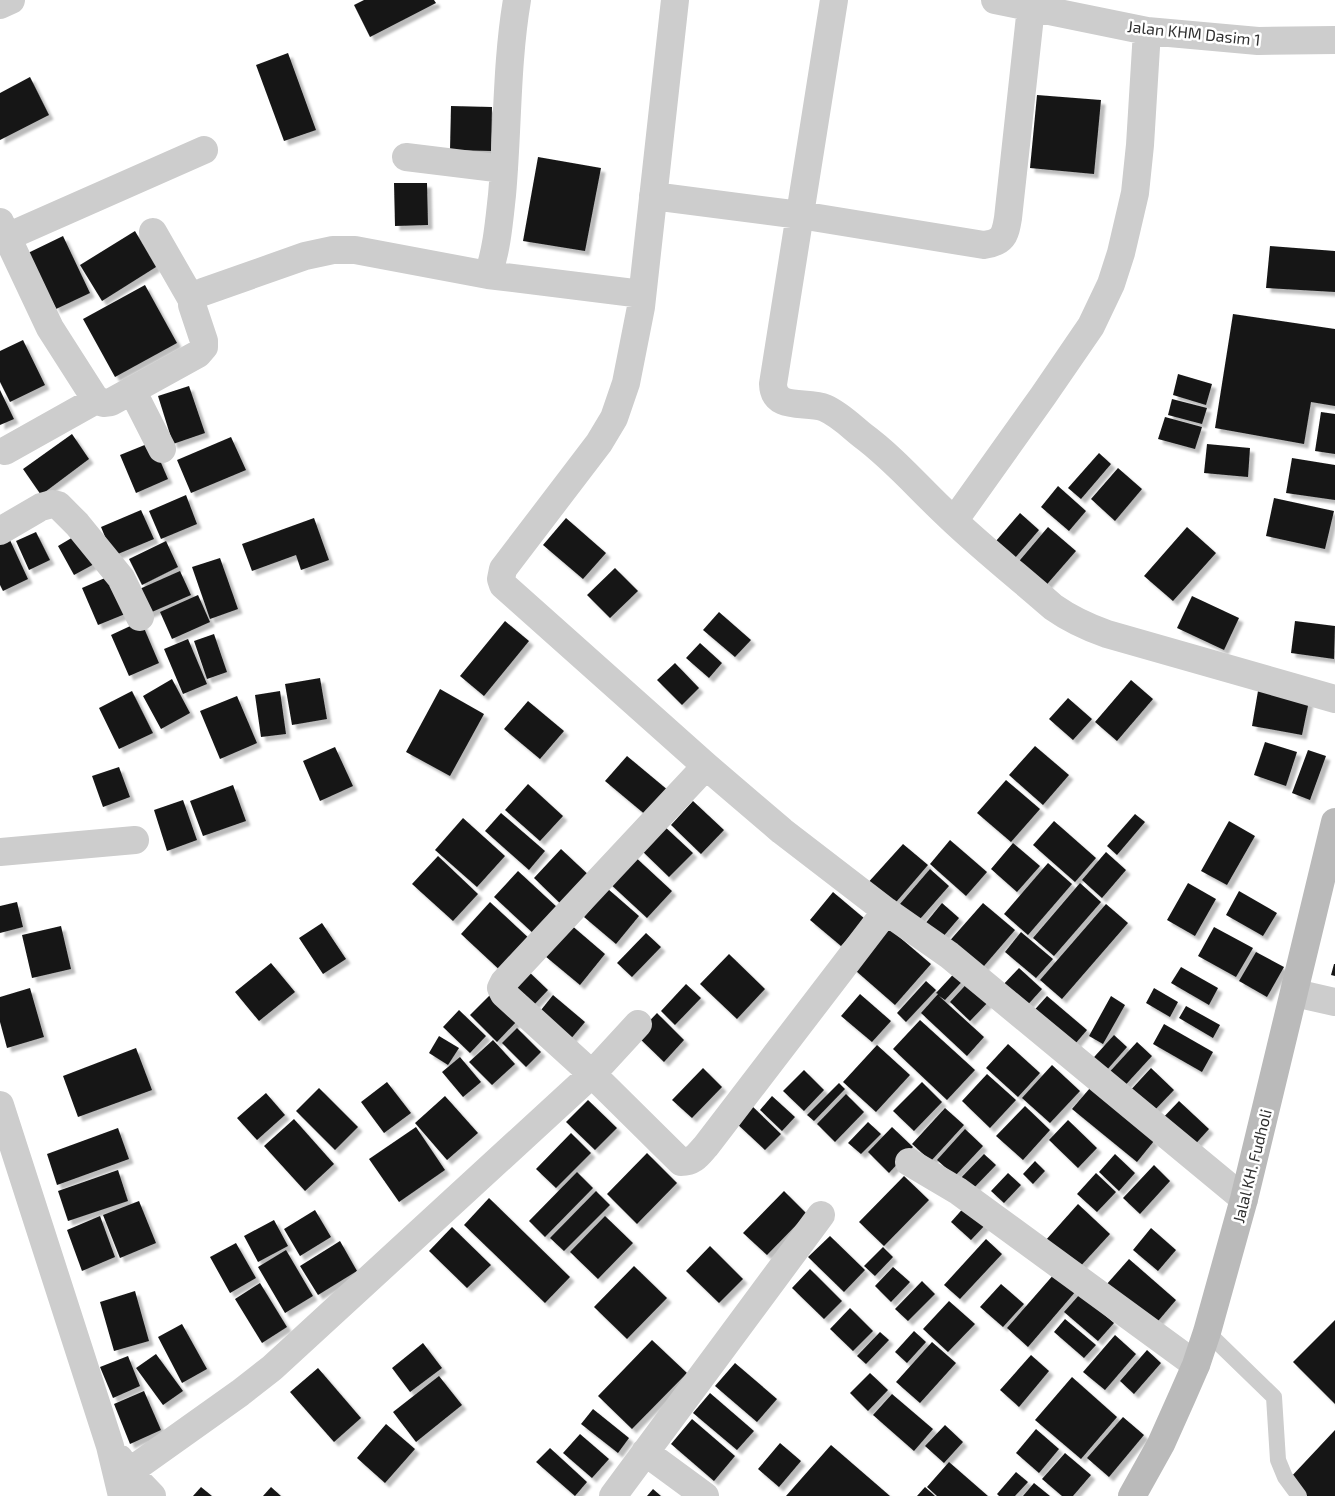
<svg xmlns="http://www.w3.org/2000/svg" width="1335" height="1496" font-family="'Exo 2',sans-serif">
	<style>
		.building { fill: #171717; filter: url(#shadow) }
		.lines { fill: none; stroke-linecap: round; stroke-linejoin: round }
		.lane { stroke: #cdcdcd; stroke-width: 16 }
		.street { stroke: #cdcdcd; stroke-width: 28 }
		.secondary { stroke: #bababa; stroke-width: 28 }
		.labels { text-anchor: middle; stroke-width: 5; stroke-linejoin: round; paint-order: stroke }
		.street-label { font-size: 16px; fill: #303030; stroke: #fff }
	</style>
	<defs>
		<filter id="shadow"><feDropShadow dx="4.5" dy="4.5" stdDeviation="1" flood-color="#0004"/></filter>
	</defs>
	<rect width="100%" height="100%" fill="#fff"/>
	<!-- building -->
	<path class="building" d="M364 0H434L436 3 370 37 354 5Z
		M288 53 316 130 284 141 256 65Z
		M30 77 49 115 0 140V93Z
		M1037 95 1101 100 1094 174 1030 168Z
		M451 106 492 107 491 151 450 150Z
		M538 157 601 168 585 251 523 241Z
		M394 183H427L428 225 395 226Z
		M135 231 156 267 102 301 80 265Z
		M63 236 90 293 56 309 28 253Z
		M1270 246 1335 251V292L1266 288Z
		M145 285 177 343 115 377 83 319Z
		M1233 314 1335 329V406L1311 402 1304 444 1215 428Z
		M23 340 45 385 10 402 0 382V351Z
		M1178 374 1212 384 1206 405 1173 395Z
		M189 386 205 433 173 444 158 396Z
		M0 390 14 419 0 425Z
		M1172 399 1207 408 1202 424 1168 415Z
		M1321 412 1335 414V454L1315 451Z
		M1165 417 1202 427 1195 449 1158 439Z
		M72 434 89 459 41 495 23 469Z
		M231 437 246 470 191 493 177 460Z
		M152 442 168 479 136 493 120 455Z
		M1207 444 1250 448 1248 477 1204 473Z
		M1099 453 1111 464 1081 499 1068 488Z
		M1292 458 1335 465V500L1286 493Z
		M1118 468 1142 489 1115 521 1091 499Z
		M1058 486 1086 511 1069 531 1041 507Z
		M186 495 197 524 161 539 149 511Z
		M1274 498 1334 511 1325 549 1266 536Z
		M141 510 154 539 113 556 101 527Z
		M1020 513 1039 530 1015 558 996 541Z
		M314 518 329 560 301 570 296 555 252 571 242 544Z
		M566 518 606 553 583 579 543 545Z
		M1048 527 1076 551 1042 590 1015 566Z
		M1187 527 1216 553 1173 601 1144 576Z
		M36 532 50 560 29 570 16 541Z
		M80 533 96 563 74 575 58 546Z
		M9 538 28 579 3 591 0 585V543Z
		M166 541 178 567 142 585 129 559Z
		M220 558 238 609 210 619 192 567Z
		M615 568 638 591 610 618 587 595Z
		M180 571 191 595 145 615 135 591Z
		M114 574 130 612 98 625 82 588Z
		M198 595 210 622 172 639 160 612Z
		M1192 596 1239 618 1224 650 1177 628Z
		M719 612 751 640 735 657 703 630Z
		M141 621 159 663 129 676 111 635Z
		M505 621 529 641 484 696 460 676Z
		M1295 621 1335 626 1334 659 1291 653Z
		M214 634 227 672 207 679 194 641Z
		M188 639 207 684 183 694 164 649Z
		M700 643 722 663 709 678 686 658Z
		M675 663 699 688 682 705 657 680Z
		M320 678 327 719 292 725 285 684Z
		M172 679 190 713 161 729 143 696Z
		M1131 680 1153 699 1117 741 1095 722Z
		M440 689 484 714 450 776 406 752Z
		M132 691 153 733 119 749 99 708Z
		M280 691 286 734 261 737 255 695Z
		M1258 691 1309 701 1302 735 1252 726Z
		M237 696 257 743 220 759 200 711Z
		M1068 698 1092 719 1073 740 1049 719Z
		M528 701 564 731 540 759 504 729Z
		M1265 742 1297 752 1286 786 1254 775Z
		M1035 746 1069 775 1043 805 1009 775Z
		M335 747 353 786 320 801 303 761Z
		M1308 750 1326 756 1310 800 1292 793Z
		M627 756 669 791 647 816 605 781Z
		M119 767 130 797 103 807 92 776Z
		M1006 780 1040 809 1011 842 977 813Z
		M528 784 563 816 540 841 505 810Z
		M233 785 246 821 203 836 190 801Z
		M183 800 197 840 167 851 154 810Z
		M693 801 724 830 701 854 671 825Z
		M501 813 545 851 529 870 485 831Z
		M1135 814 1145 822 1117 855 1107 846Z
		M463 818 505 856 477 887 435 850Z
		M1054 821 1096 858 1075 882 1033 845Z
		M1229 821 1255 836 1227 885 1201 871Z
		M663 825 693 853 669 877 640 849Z
		M950 840 987 872 966 896 930 864Z
		M1013 843 1040 866 1017 892 991 869Z
		M903 844 928 865 891 908 865 886Z
		M561 849 594 880 566 909 534 878Z
		M1106 852 1126 870 1102 898 1082 880Z
		M632 854 672 891 647 918 607 881Z
		M438 856 478 894 453 921 412 884Z
		M1048 863 1072 884 1028 935 1004 914Z
		M930 869 949 886 913 927 894 911Z
		M518 871 559 909 535 935 494 897Z
		M1080 883 1101 902 1054 956 1033 938Z
		M1188 883 1216 899 1195 936 1167 920Z
		M608 889 639 916 616 944 584 917Z
		M1239 891 1277 913 1263 936 1226 915Z
		M833 892 865 919 841 946 810 920Z
		M17 902 23 927 0 933V906Z
		M490 902 533 942 504 974 461 934Z
		M942 903 959 918 936 945 920 930Z
		M983 903 1015 930 978 973 946 945Z
		M1106 904 1128 923 1062 999 1040 980Z
		M322 923 346 959 323 974 299 938Z
		M570 924 605 954 580 985 545 956Z
		M884 924 931 964 895 1005 848 964Z
		M61 926 71 969 32 978 22 935Z
		M1214 927 1253 948 1236 977 1198 956Z
		M1021 932 1053 959 1036 978 1005 952Z
		M646 933 661 947 632 977 617 963Z
		M1256 952 1284 967 1267 997 1239 981Z
		M729 954 765 989 737 1019 700 984Z
		M271 963 295 992 259 1021 235 992Z
		M1334 964H1335V976L1331 975Z
		M961 966 969 974 945 1000 939 996 984 1037 967 1056 921 1013 938 994 936 993Z
		M1181 967 1218 988 1209 1005 1171 983Z
		M1019 968 1042 989 1024 1009 1001 987Z
		M526 969 548 990 531 1008 509 987Z
		M973 977 994 996 970 1021 950 1002Z
		M926 981 936 990 906 1022 897 1013Z
		M686 984 701 998 675 1025 661 1011Z
		M30 988 44 1037 7 1048 0 1022V997Z
		M1154 988 1178 1002 1170 1017 1146 1003Z
		M860 994 891 1021 872 1042 841 1016Z
		M490 995 517 1021 497 1042 470 1015Z
		M553 995 585 1022 569 1041 537 1015Z
		M1047 996 1087 1030 1069 1051 1029 1016Z
		M1111 996 1125 1005 1103 1044 1089 1036Z
		M1186 1006 1220 1025 1213 1038 1179 1018Z
		M459 1010 486 1036 470 1053 443 1027Z
		M657 1013 684 1040 664 1062 636 1035Z
		M920 1020 975 1070 947 1100 893 1049Z
		M1164 1024 1213 1052 1202 1072 1153 1044Z
		M517 1028 541 1052 526 1067 502 1043Z
		M1114 1035 1127 1047 1099 1079 1086 1066Z
		M439 1036 459 1048 448 1065 429 1053Z
		M493 1040 515 1064 492 1085 469 1062Z
		M1137 1042 1152 1056 1119 1092 1104 1078Z
		M1008 1044 1040 1073 1018 1097 986 1068Z
		M877 1045 910 1075 876 1112 843 1082Z
		M136 1048 152 1090 78 1117 63 1076Z
		M460 1057 481 1082 463 1097 442 1072Z
		M1052 1065 1080 1091 1050 1123 1022 1098Z
		M703 1068 722 1087 692 1118 672 1100Z
		M1151 1068 1174 1090 1151 1114 1128 1093Z
		M804 1070 824 1090 804 1111 783 1091Z
		M987 1074 1016 1100 990 1128 962 1101Z
		M387 1082 411 1113 384 1133 361 1102Z
		M922 1082 942 1102 914 1131 893 1111Z
		M839 1083 845 1089 814 1121 807 1115Z
		M319 1088 358 1127 335 1150 296 1111Z
		M1090 1088 1154 1141 1137 1162 1072 1109Z
		M266 1093 285 1115 257 1140 237 1118Z
		M846 1094 864 1112 835 1142 817 1124Z
		M445 1096 478 1133 447 1160 415 1123Z
		M772 1096 795 1117 782 1131 760 1110Z
		M588 1100 617 1128 595 1150 566 1122Z
		M1179 1101 1209 1129 1190 1150 1159 1122Z
		M751 1105 781 1134 765 1150 735 1122Z
		M1025 1106 1050 1130 1023 1160 996 1136Z
		M945 1108 964 1125 931 1161 912 1144Z
		M294 1119 334 1164 305 1191 264 1146Z
		M1068 1120 1097 1148 1078 1168 1049 1140Z
		M868 1122 881 1134 861 1154 848 1143Z
		M416 1127 445 1170 399 1202 369 1159Z
		M892 1127 913 1147 889 1173 868 1152Z
		M118 1128 129 1159 57 1185 47 1154Z
		M965 1129 983 1146 955 1176 937 1160Z
		M571 1133 591 1153 556 1188 536 1169Z
		M647 1153 677 1183 637 1224 607 1194Z
		M984 1154 996 1165 968 1194 956 1183Z
		M1115 1154 1135 1173 1119 1191 1099 1172Z
		M1035 1161 1045 1171 1033 1184 1023 1174Z
		M1154 1165 1170 1181 1140 1214 1123 1198Z
		M118 1170 128 1201 68 1221 58 1191Z
		M577 1172 593 1188 545 1237 529 1221Z
		M1008 1173 1021 1185 1004 1203 991 1191Z
		M1096 1173 1116 1192 1097 1212 1077 1194Z
		M904 1176 929 1200 884 1246 859 1222Z
		M596 1191 610 1205 564 1251 550 1238Z
		M784 1191 807 1214 767 1255 743 1233Z
		M489 1198 570 1277 545 1303 464 1225Z
		M139 1201 156 1243 120 1258 103 1215Z
		M967 1204 987 1223 971 1240 951 1222Z
		M1078 1204 1110 1234 1077 1270 1045 1241Z
		M315 1210 331 1237 300 1256 284 1229Z
		M100 1216 115 1257 82 1271 67 1230Z
		M605 1216 633 1243 598 1279 570 1252Z
		M274 1220 288 1246 258 1262 244 1236Z
		M452 1227 491 1265 467 1288 429 1251Z
		M1151 1228 1176 1250 1158 1271 1133 1250Z
		M830 1236 865 1270 844 1292 808 1257Z
		M986 1239 1002 1254 960 1299 944 1285Z
		M340 1241 357 1271 318 1295 300 1266Z
		M236 1243 256 1278 230 1293 210 1257Z
		M710 1246 743 1279 719 1303 686 1271Z
		M883 1247 893 1257 875 1276 864 1266Z
		M286 1250 313 1296 285 1313 258 1267Z
		M1129 1259 1176 1300 1153 1327 1106 1285Z
		M634 1266 667 1298 627 1339 594 1307Z
		M893 1267 910 1282 891 1302 875 1286Z
		M810 1269 842 1301 824 1319 792 1288Z
		M1055 1273 1076 1291 1028 1347 1007 1328Z
		M922 1281 935 1294 908 1321 895 1309Z
		M260 1283 287 1327 262 1343 235 1299Z
		M1001 1284 1024 1304 1003 1327 980 1307Z
		M135 1291 149 1341 114 1351 100 1302Z
		M1080 1294 1114 1323 1098 1341 1064 1312Z
		M949 1301 975 1324 948 1352 923 1329Z
		M850 1308 873 1331 853 1351 830 1329Z
		M1065 1319 1096 1345 1084 1358 1054 1332Z
		M1335 1320V1404L1293 1362Z
		M182 1324 207 1369 182 1383 158 1337Z
		M914 1331 926 1342 907 1363 895 1352Z
		M880 1332 889 1340 866 1364 857 1356Z
		M1115 1335 1136 1354 1105 1390 1083 1372Z
		M652 1340 687 1373 632 1429 598 1396Z
		M932 1342 956 1363 920 1403 896 1382Z
		M423 1343 442 1368 410 1392 392 1368Z
		M1147 1350 1161 1363 1134 1394 1120 1381Z
		M156 1354 183 1391 163 1405 136 1368Z
		M1031 1355 1049 1371 1019 1407 1000 1390Z
		M128 1356 140 1386 113 1398 100 1367Z
		M735 1363 777 1399 757 1422 715 1386Z
		M318 1368 361 1418 334 1442 290 1392Z
		M870 1373 888 1390 868 1411 850 1393Z
		M439 1376 462 1405 416 1442 393 1412Z
		M1072 1377 1117 1417 1081 1459 1035 1420Z
		M144 1391 161 1430 130 1444 114 1404Z
		M710 1393 754 1431 737 1450 693 1413Z
		M892 1394 933 1429 914 1451 873 1415Z
		M593 1409 629 1438 618 1453 581 1424Z
		M1123 1417 1144 1435 1109 1477 1087 1458Z
		M692 1419 735 1456 714 1481 671 1444Z
		M386 1424 415 1449 385 1483 357 1458Z
		M945 1425 963 1442 944 1463 925 1446Z
		M1036 1429 1059 1449 1039 1473 1016 1453Z
		M1335 1430V1496H1307L1289 1479Z
		M580 1434 609 1459 592 1478 563 1453Z
		M780 1443 801 1461 779 1487 758 1469Z
		M831 1445 890 1496H786Z
		M550 1448 587 1482 575 1496 536 1462Z
		M1065 1453 1091 1475 1073 1496H1062L1042 1479Z
		M949 1462 988 1496H937L927 1487Z
		M1016 1472 1028 1482 1015 1496H999L997 1494Z
		M1034 1483 1050 1496H1023Z
		M201 1487 212 1496H193Z
		M271 1487 281 1496H263Z
		M925 1487 935 1496H917Z
		M653 1489 661 1496H647Z"/>
	<g class="lines">
		<!-- lane -->
		<path class="lane" d="M1207 1332 1274 1397 1278 1460 1285 1477 1299 1496"/>
		<!-- street -->
		<path class="street" d="M675 0 641 307 626 383 614 418 599 443 503 569 501 579 503 585 706 766 782 831 886 911 949 955 1244 1199
			M834 0 773 384C774 412 807 400 825 408 839 414 851 426 862 435 896 460 923 493 954 521 986 551 1020 578 1053 607 1070 619 1087 627 1107 634L1335 699
			M995 0 1147 31 1258 41 1335 40
			M0 5 11 0
			M406 157 504 169
			M653 196 800 215 984 245C1003 242 1005 236 1008 218L1031 7
			M0 222 50 328 96 400 103 403 111 402 198 354 204 347V341L192 305C192 297 196 295 203 292L305 256 333 250H355L488 275 642 294
			M153 232 192 300
			M7 237 204 150
			M488 275C497 249 499 222 502 195 508 130 506 65 517 0
			M132 390 162 449
			M5 451 96 400
			M954 521 1043 396 1091 326 1111 284 1121 253 1135 193 1140 145 1147 31
			M0 531 41 507 52 504 58 505 77 524 121 578 140 617
			M706 766 504 982 501 988 504 994 592 1074 681 1162C694 1162 698 1155 706 1146L886 911
			M0 852 135 840
			M1295 993 1335 1002
			M0 1105 110 1446 122 1496
			M909 1162 958 1191 1196 1365
			M645 1452 705 1496
			M119 1458 129 1472 152 1496
			M129 1472 240 1393 272 1368 592 1074 638 1024
			M613 1496 821 1215"/>
		<!-- secondary -->
		<path class="secondary" d="M1132 1496 1161 1444 1182 1397 1196 1365 1207 1332 1244 1199 1335 822"/>
	</g>
	<g class="labels">
		<!-- street labels -->
		<g class="street-label">
			<text transform="translate(1194 33) rotate(6)" y="6">Jalan KHM Dasim 1</text>
			<text transform="translate(1252 1166) rotate(-76)" y="6">Jalal KH. Fudholi</text>
		</g>
	</g>
</svg>
